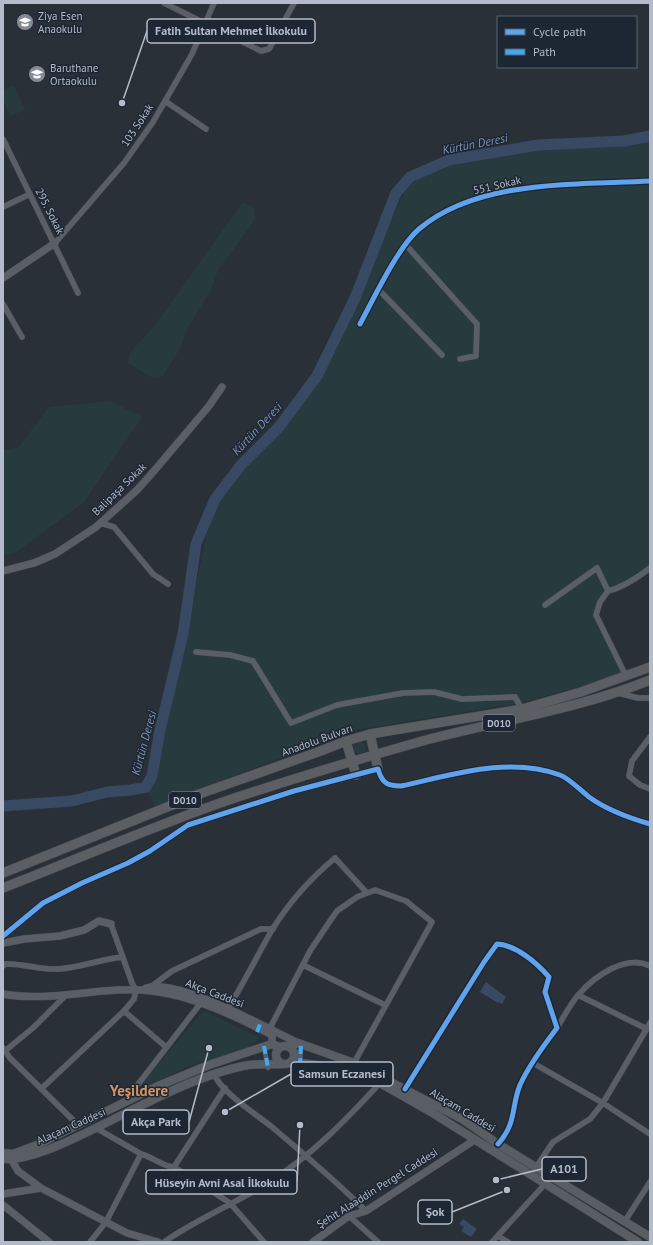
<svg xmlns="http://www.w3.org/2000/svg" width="653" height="1245" font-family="'PT Sans',sans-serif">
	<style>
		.green { fill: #273a3e }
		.water { fill: #384963 }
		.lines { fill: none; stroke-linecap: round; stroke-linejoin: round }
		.river { stroke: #384963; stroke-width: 11 }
		.pedestrian-casing { stroke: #484c53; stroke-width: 5 }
		.minor-casing { stroke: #484c53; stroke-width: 6 }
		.tertiary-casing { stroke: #484c53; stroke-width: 8 }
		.secondary-casing { stroke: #484c53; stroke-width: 9 }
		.trunk-casing { stroke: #474c53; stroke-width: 10 }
		.pedestrian { stroke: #5a5e66; stroke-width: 4 }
		.minor { stroke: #5a5e66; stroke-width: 5.5 }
		.tertiary { stroke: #5a5e66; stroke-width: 7 }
		.secondary { stroke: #595d64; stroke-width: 8 }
		.trunk { stroke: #5b5f64; stroke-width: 9 }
		.quiet { stroke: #3fa9f5; stroke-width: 4; stroke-dasharray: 8 4; stroke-linecap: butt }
		.cycleway-casing { stroke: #1d2633; stroke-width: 8 }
		.cycleway { stroke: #60a3ed; stroke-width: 5 }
		.labels { text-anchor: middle; stroke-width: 3; stroke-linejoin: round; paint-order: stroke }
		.shield { fill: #1d2633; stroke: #878f9c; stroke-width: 1 }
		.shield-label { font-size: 10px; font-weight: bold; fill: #b4bcc9 }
		.poi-label { font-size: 11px; fill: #b4bcc9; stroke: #1d2633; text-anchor: start }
		.street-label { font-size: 11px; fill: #b4bcc9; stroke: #1d2633 }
		.water-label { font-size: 12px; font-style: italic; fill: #7c92b1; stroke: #1d2633 }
		.district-label { font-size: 15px; font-weight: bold; fill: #d59563; stroke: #1d2633 }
		.leader { fill: none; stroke: #b4bcc9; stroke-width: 1.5 }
		.callout-dot { fill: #b4bcc9; stroke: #1d2633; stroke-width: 1.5 }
		.callout { fill: #1d2633; stroke: #b4bcc9; stroke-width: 1.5 }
		.callout-label { font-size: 12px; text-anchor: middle; font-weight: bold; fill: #b4bcc9 }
	</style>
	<rect width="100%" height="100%" fill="#2a3038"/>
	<!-- green -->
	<path class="green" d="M14 85 25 110 10 116 3 100V90Z
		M650 136V567L633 579 602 595 594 615 621 672V676L516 704 353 730 155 806 146 787 152 776 215 499 279 427 317 376 343 330 409 181 449 160 624 141Z
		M243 202 254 208 255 220 218 270 211 290 187 329 181 347 163 376 151 377 128 363 131 351 154 327Z
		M110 401 142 417 84 502 15 553 3 556V450L19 447 49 407Z
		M354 748a6 6 0 1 1 12 0a6 6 0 1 1-12 0Z
		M202 1012H206L258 1037V1039L242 1052 188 1066 147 1087 142 1084Z"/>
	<!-- water -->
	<path class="water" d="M486 982 506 997 502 1004 499 1002 498 1003 480 992Z
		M463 1219 477 1229 471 1237 461 1231 464 1227 459 1224Z"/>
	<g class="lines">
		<!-- river -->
		<path class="river" d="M3 806 72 801 107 792 131 790 146 787 152 776 160 730 183 634 196 544 215 499 241 465 279 427 317 376 355 298 396 193 410 177 449 160 538 145 624 141 650 136"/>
		<!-- pedestrian casing -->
		<g class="pedestrian-casing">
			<path id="pedestrian" d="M264 1046 268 1068
				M300 1064 301 1044"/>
		</g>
		<!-- minor casing -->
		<g class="minor-casing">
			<path id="minor" d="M164 3 261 51 269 49 294 3
				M165 101 206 129
				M3 139 78 293
				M3 207 30 194
				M55 243 124 163 153 122 192 54 214 3
				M405 244 477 324 476 356 460 359
				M379 290 442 355
				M3 304 22 337
				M100 523 114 527 153 574 168 584
				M545 605 597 568 608 591
				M196 652 230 655 253 661 291 723 337 705 403 693 434 692 462 699 515 697 522 709
				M626 676 596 615 600 602 608 591C624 587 637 578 650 568
				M618 693 638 698H650
				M650 737 632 761 629 776 640 785 650 789
				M303 965 385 1005
				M3 966 5 964C22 963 40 970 58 969 80 968 100 959 123 957
				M152 986 172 971 261 929H273
				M578 995 647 1029
				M228 1008C244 983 257 956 272 930 288 904 311 878 335 858L367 893
				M124 1011 166 1047
				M270 1028 310 951 330 921 337 911 357 897 375 890 406 901 432 922 354 1063
				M557 1028C564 1017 570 1004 579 994 595 976 626 954 650 966
				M3 1048 10 1058 78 1125
				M6 1050 34 1027 66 995
				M533 1063 603 1103 650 1023
				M214 1074C220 1091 257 1115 272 1127 304 1154 336 1181 366 1211
				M41 1089 124 1011 134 999 136 990 132 983 111 924
				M405 1089 484 962 497 944C516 945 537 963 549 977L545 992 557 1028C544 1045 529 1065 520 1085 511 1107 517 1123 498 1144
				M130 1100 136 1087 200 1004
				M96 1128 141 1154
				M174 1167 230 1203 264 1242
				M536 1167 553 1142 590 1119 603 1103 650 1134
				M349 1216 378 1242
				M625 1221 650 1182
				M498 1236 508 1242
				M90 1242 106 1222 141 1154C153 1157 163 1167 174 1167L225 1088
				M164 1242C197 1219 234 1204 268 1183 311 1156 345 1121 380 1083
				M492 1242 545 1184"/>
		</g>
		<!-- tertiary casing -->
		<g class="tertiary-casing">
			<path id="tertiary" d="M3 278 55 243
				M360 324C374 298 398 247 419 229 478 179 577 185 650 181
				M3 571 34 563 55 554 96 527 137 490 154 471 209 406 222 387
				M3 936 43 903 82 883 128 863 150 851 188 825 294 791 378 769C382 783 387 786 401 786 452 775 509 756 560 775 570 779 580 790 589 797 607 810 629 818 650 824
				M3 943 24 939 60 936 84 930 99 921 111 924
				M146 988C179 978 266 1028 298 1043
				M3 994C51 1003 104 985 152 991 194 996 235 1016 272 1035V1044
				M11 1159 18 1171 41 1188
				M3 1194 41 1188 127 1233 158 1242
				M3 1205 49 1242
				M313 1242 349 1216 366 1211 473 1141"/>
		</g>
		<!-- secondary casing -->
		<g class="secondary-casing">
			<path id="secondary" d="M276 1055a9 9 0 1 1 18 0a9 9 0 1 1-18 0Z
				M289 1047 298 1043 354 1063 462 1119 498 1144 650 1237
				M291 1062 324 1066 351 1071 380 1083 431 1112 638 1242
				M3 1153 13 1154 37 1145 158 1086 209 1065 272 1044 280 1047
				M3 1159C36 1161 91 1130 122 1115 160 1096 201 1075 243 1066 255 1063 269 1065 282 1064"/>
		</g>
		<!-- trunk casing -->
		<g class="trunk-casing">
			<path id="trunk" d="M370 734 378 769
				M346 741 356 775
				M3 873 202 793 318 752 346 741 370 734 522 709 581 692 650 667
				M3 888C75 860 147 829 220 803 285 781 352 761 419 742 496 721 576 710 650 680"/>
		</g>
		<!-- pedestrian -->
		<use href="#pedestrian" class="pedestrian"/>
		<!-- minor -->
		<use href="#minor" class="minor"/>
		<!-- tertiary -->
		<use href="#tertiary" class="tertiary"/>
		<!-- secondary -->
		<use href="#secondary" class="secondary"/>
		<!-- trunk -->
		<use href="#trunk" class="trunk"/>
		<!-- quiet -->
		<path class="quiet" d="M257 1032 261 1022
			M264 1046 268 1068
			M300 1066 301 1044"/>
		<!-- cycleway casing -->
		<g class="cycleway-casing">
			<path id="cycleway" d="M360 324C374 298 398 247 419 229 478 179 577 185 650 181
				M3 936 43 903 82 883 128 863 150 851 188 825 294 791 378 769C382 783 387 786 401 786 452 775 509 756 560 775 570 779 580 790 589 797 607 810 629 818 650 824
				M405 1089 484 962 497 944C516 945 537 963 549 977L545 992 557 1028C544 1045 529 1065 520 1085 511 1107 517 1123 498 1144"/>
		</g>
		<!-- cycleway -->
		<use href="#cycleway" class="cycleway"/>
	</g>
	<!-- icons -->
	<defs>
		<g id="school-disc" transform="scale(0.9)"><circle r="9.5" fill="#848b96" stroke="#1d2633"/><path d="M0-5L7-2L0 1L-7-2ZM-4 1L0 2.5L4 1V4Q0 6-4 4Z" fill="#fff"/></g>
	</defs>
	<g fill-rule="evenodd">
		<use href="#school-disc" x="25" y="22"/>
		<use href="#school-disc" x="37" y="74"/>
	</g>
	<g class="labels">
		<!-- shield labels -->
		<g class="shield">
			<rect x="483" y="715" width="32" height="16" rx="3"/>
			<rect x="169" y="792" width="32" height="16" rx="3"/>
		</g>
		<g class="shield-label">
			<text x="499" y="727">D010</text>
			<text x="185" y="804">D010</text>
		</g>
		<!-- poi labels -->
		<g class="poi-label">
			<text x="38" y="20">Ziya Esen<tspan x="38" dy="13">Anaokulu</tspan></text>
			<text x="50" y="72">Baruthane<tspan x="50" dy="13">Ortaokulu</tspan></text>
		</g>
		<!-- street labels -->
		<g class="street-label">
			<text transform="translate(137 125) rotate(-57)" y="4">103 Sokak</text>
			<text transform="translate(497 185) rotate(-13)" y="4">551 Sokak</text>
			<text transform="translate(50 211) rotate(63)" y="4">295. Sokak</text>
			<text transform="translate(119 489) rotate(-44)" y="4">Balipaşa Sokak</text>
			<text transform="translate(317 740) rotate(-20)" y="4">Anadolu Bulvarı</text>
			<text transform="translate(215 993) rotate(21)" y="4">Akça Caddesi</text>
			<text transform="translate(463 1110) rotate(31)" y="4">Alaçam Caddesi</text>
			<text transform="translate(71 1126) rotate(-24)" y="4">Alaçam Caddesi</text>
			<text transform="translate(377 1188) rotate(-32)" y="4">Şehit Alaaddin Pergel Caddesi</text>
		</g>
		<!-- water labels -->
		<g class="water-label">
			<text transform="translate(475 144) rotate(-11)" y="4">Kürtün Deresi</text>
			<text transform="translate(257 429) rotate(-47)" y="4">Kürtün Deresi</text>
			<text transform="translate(144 743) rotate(-75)" y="4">Kürtün Deresi</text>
		</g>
		<!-- district labels -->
		<g class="district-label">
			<text x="139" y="1096">Yeşildere</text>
		</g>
	</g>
	<!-- callouts -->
	<path class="leader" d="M122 103L147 31M225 1112L291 1074M209 1048L189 1122M496 1180L542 1169M300 1125L297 1182M507 1190L452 1212"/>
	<g class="callout-dot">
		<circle cx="122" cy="103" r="4"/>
		<circle cx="225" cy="1112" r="4"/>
		<circle cx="209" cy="1048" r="4"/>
		<circle cx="496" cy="1180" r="4"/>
		<circle cx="300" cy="1125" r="4"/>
		<circle cx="507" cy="1190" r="4"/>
	</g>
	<g class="callout">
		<rect x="147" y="19" width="168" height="24" rx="4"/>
		<rect x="291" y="1062" width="102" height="24" rx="4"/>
		<rect x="123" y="1110" width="66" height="24" rx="4"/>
		<rect x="542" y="1157" width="44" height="24" rx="4"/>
		<rect x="146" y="1170" width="151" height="24" rx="4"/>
		<rect x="418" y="1200" width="34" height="24" rx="4"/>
	</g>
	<g class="callout-label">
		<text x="231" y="35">Fatih Sultan Mehmet İlkokulu</text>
		<text x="342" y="1078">Samsun Eczanesi</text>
		<text x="156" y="1126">Akça Park</text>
		<text x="564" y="1173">A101</text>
		<text x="222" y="1187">Hüseyin Avni Asal İlkokulu</text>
		<text x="435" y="1216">Şok</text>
	</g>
	<!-- border -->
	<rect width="653" height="1245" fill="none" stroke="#b4bcc9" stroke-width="8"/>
	<!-- legend -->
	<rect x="497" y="16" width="140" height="52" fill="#1d2633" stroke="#59626f"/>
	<rect x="505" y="29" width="20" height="6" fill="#60a3ed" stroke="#59626f"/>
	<text x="533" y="36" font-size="12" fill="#b4bcc9">Cycle path</text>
	<rect x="505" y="49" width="20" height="6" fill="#3fa9f5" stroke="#59626f"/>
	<text x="533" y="56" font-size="12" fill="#b4bcc9">Path</text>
</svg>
